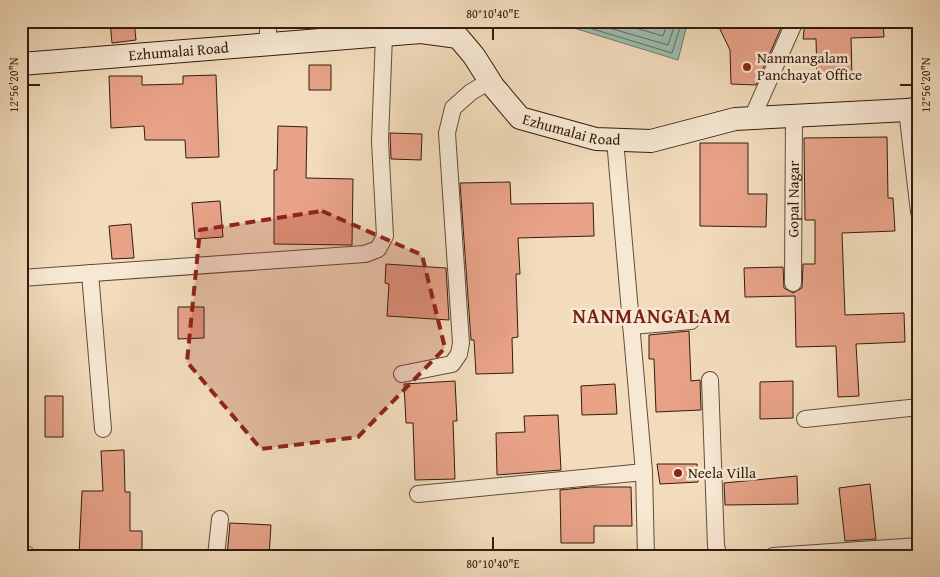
<svg xmlns="http://www.w3.org/2000/svg" width="940" height="577" font-family="'Gentium Book Plus',serif">
	<style>
		.water { fill: #9bbcae; stroke: #717c6e }
		.lines { fill: none; stroke-linecap: round; stroke-linejoin: round }
		.shore { stroke: #666c5e; stroke-width: 1 }
		.building { fill: #e8a288; stroke: #321c0f }
		.street-casing { stroke: #624c3a; stroke-width: 18 }
		.secondary-casing { stroke: #321c0f; stroke-width: 24 }
		.street { stroke: #f7e8d3; stroke-width: 16 }
		.secondary { stroke: #f7e8d3; stroke-width: 22 }
		.marked { fill: #8f2418; fill-opacity: 0.2; stroke: #8f2418; stroke-width: 4; stroke-dasharray: 10 6; stroke-linejoin: round }
		.ticks { fill: none; stroke: #321c0f; stroke-width: 2 }
		.poi-dot { fill: #8f2418; stroke: #f7e8d3; stroke-width: 2 }
		.labels { text-anchor: middle; stroke-width: 5; stroke-linejoin: round; paint-order: stroke }
		.street-label { font-size: 15px; fill: #321c0f; stroke: #f7e8d3 }
		.poi-label { font-size: 15px; fill: #321c0f; stroke: #f7e8d3; text-anchor: start }
		.district-label { font-size: 20px; font-weight: bold; letter-spacing: 1px; fill: #7a1f14; stroke: #f7e8d3 }
		.neatline { fill: none; stroke: #321c0f; stroke-width: 2 }
		.ticks-label { font-size: 12px; text-anchor: middle; fill: #321c0f }
	</style>
	<rect width="100%" height="100%" fill="#f2dcbc"/>
	<filter id="stains"><feTurbulence type="fractalNoise" baseFrequency=".004" numOctaves="4"/><feColorMatrix values="0 0 0 0 .2 0 0 0 0 .09 0 0 0 0 .02 0 0 0 .5 -.17"/></filter>
	<radialGradient id="worn" r=".72"><stop offset=".6" stop-color="#630" stop-opacity="0"/><stop offset="1" stop-color="#630" stop-opacity=".3"/></radialGradient>
	<!-- water -->
	<path class="water" d="M551 21H688L678 60Z"/>
	<g class="lines">
		<!-- shore -->
		<path class="shore" d="M566 21 672 53 682 21
			M585 21 668 45 676 21
			M612 21 663 36 668 21"/>
	</g>
	<!-- building -->
	<path class="building" d="M110 21H134L136 40 112 43Z
		M716 21H784L756 85 731 84 730 50Z
		M805 21H883L884 37 851 38 852 77H817L816 39H803Z
		M309 65H331V90H309Z
		M216 75 219 157 186 158 185 140H145L144 126 111 128 109 76H142V85L183 84V76Z
		M278 126 307 127 306 178 353 179 352 245 274 244V170H277Z
		M390 133 422 134 421 160 391 159Z
		M887 137 888 198H893L895 231 842 233 845 315 904 313 905 342 856 344 859 396 838 397 836 346 796 347 795 296 745 297 744 268 783 267 784 288 793 293 802 288 803 264H815V220H805L804 138Z
		M700 143H748V194H767L766 227 700 226Z
		M510 182 511 204 593 203 594 236 518 238 520 274H516L518 337 512 338 513 373 476 374 474 340H471L460 183Z
		M220 201 223 237 195 239 192 203Z
		M131 224 134 258 112 259 109 226Z
		M386 264 446 268 449 320 387 316 389 284 385 283Z
		M178 307H204V338L178 339Z
		M689 331 691 381 700 380 701 410 656 412 654 359H649V335Z
		M455 381 457 421H453L455 479 415 480 413 423H406L404 384Z
		M793 381V418L760 419V382Z
		M615 384 617 414 582 415 581 386Z
		M45 396H63V437H45Z
		M558 415 561 470 497 475 496 433 525 432 524 416Z
		M124 450 125 492H130V531H142V556H79L82 491H103L101 451Z
		M657 464H697L698 482 660 484Z
		M797 476 798 504 725 505 724 483Z
		M870 484 876 539 845 541 839 488Z
		M590 487H631L632 526H594V543H561L560 490Z
		M230 523 271 525 269 556H227Z"/>
	<g class="lines">
		<!-- street casing -->
		<g class="street-casing">
			<g id="street">
				<path d="M268 21V44"/>
				<path d="M907 110 919 212"/>
				<path d="M752 118 795 21"/>
				<path d="M615 140 644 472 646 556"/>
				<path d="M90 273 103 429"/>
				<path d="M21 278 365 254 378 249 385 236 380 141 384 35"/>
				<path id="s1" d="M793 283 794 116"/>
				<path d="M631 326 691 321"/>
				<path d="M402 374 452 364 459 354 461 343 447 133 453 108 471 92 490 81"/>
				<path d="M710 380 716 546 719 556"/>
				<path d="M805 419 919 407"/>
				<path d="M418 494 644 472"/>
				<path d="M26 556V554"/>
				<path d="M216 556 220 519"/>
				<path d="M773 556 919 546"/>
			</g>
		</g>
		<!-- secondary casing -->
		<g class="secondary-casing">
			<g id="secondary">
				<path id="s2" d="M21 64 421 32 458 37 474 56 493 86 520 118 596 139 651 141 735 119 907 110 919 108"/>
			</g>
		</g>
		<!-- street -->
		<use href="#street" class="street"/>
		<!-- secondary -->
		<use href="#secondary" class="secondary"/>
	</g>
	<!-- marked area -->
	<path class="marked" d="M322 211 422 255 445 348 358 437 261 449 187 362 200 230Z"/>
	<!-- ticks -->
	<path class="ticks" d="M493 28V40M28 85H40M900 85H912M493 537V550"/>
	<!-- markers -->
	<g class="poi-dot">
		<circle cx="747" cy="67" r="5"/>
		<circle cx="678" cy="473" r="5"/>
	</g>
	<g class="labels">
		<!-- street labels -->
		<g class="street-label">
			<text dy="5" stroke="none"><textPath href="#s2" startOffset="158">Ezhumalai Road</textPath></text>
			<text dy="5" stroke="none"><textPath href="#s2" startOffset="594">Ezhumalai Road</textPath></text>
			<text dy="5" stroke="none"><textPath href="#s1" startOffset="84">Gopal Nagar</textPath></text>
		</g>
		<!-- poi labels -->
		<g class="poi-label">
			<text x="757" y="63">Nanmangalam<tspan x="757" dy="17">Panchayat Office</tspan></text>
			<text x="688" y="478">Neela Villa</text>
		</g>
		<!-- district labels -->
		<g class="district-label">
			<text x="652" y="323">NANMANGALAM</text>
		</g>
	</g>
	<!-- margin -->
	<rect width="940" height="577" fill="none" stroke="#f2dcbc" stroke-width="55"/>
	<rect x="28" y="28" width="884" height="522" class="neatline"/>
	<g class="ticks-label">
		<text x="493" y="18">80°10'40"E</text>
		<text transform="translate(14 85) rotate(-90)" y="4">12°56'20"N</text>
		<text transform="translate(926 85) rotate(-90)" y="4">12°56'20"N</text>
		<text x="493" y="568">80°10'40"E</text>
	</g>
	<rect width="100%" height="100%" filter="url(#stains)"/>
	<rect width="100%" height="100%" fill="url(#worn)"/>
</svg>
